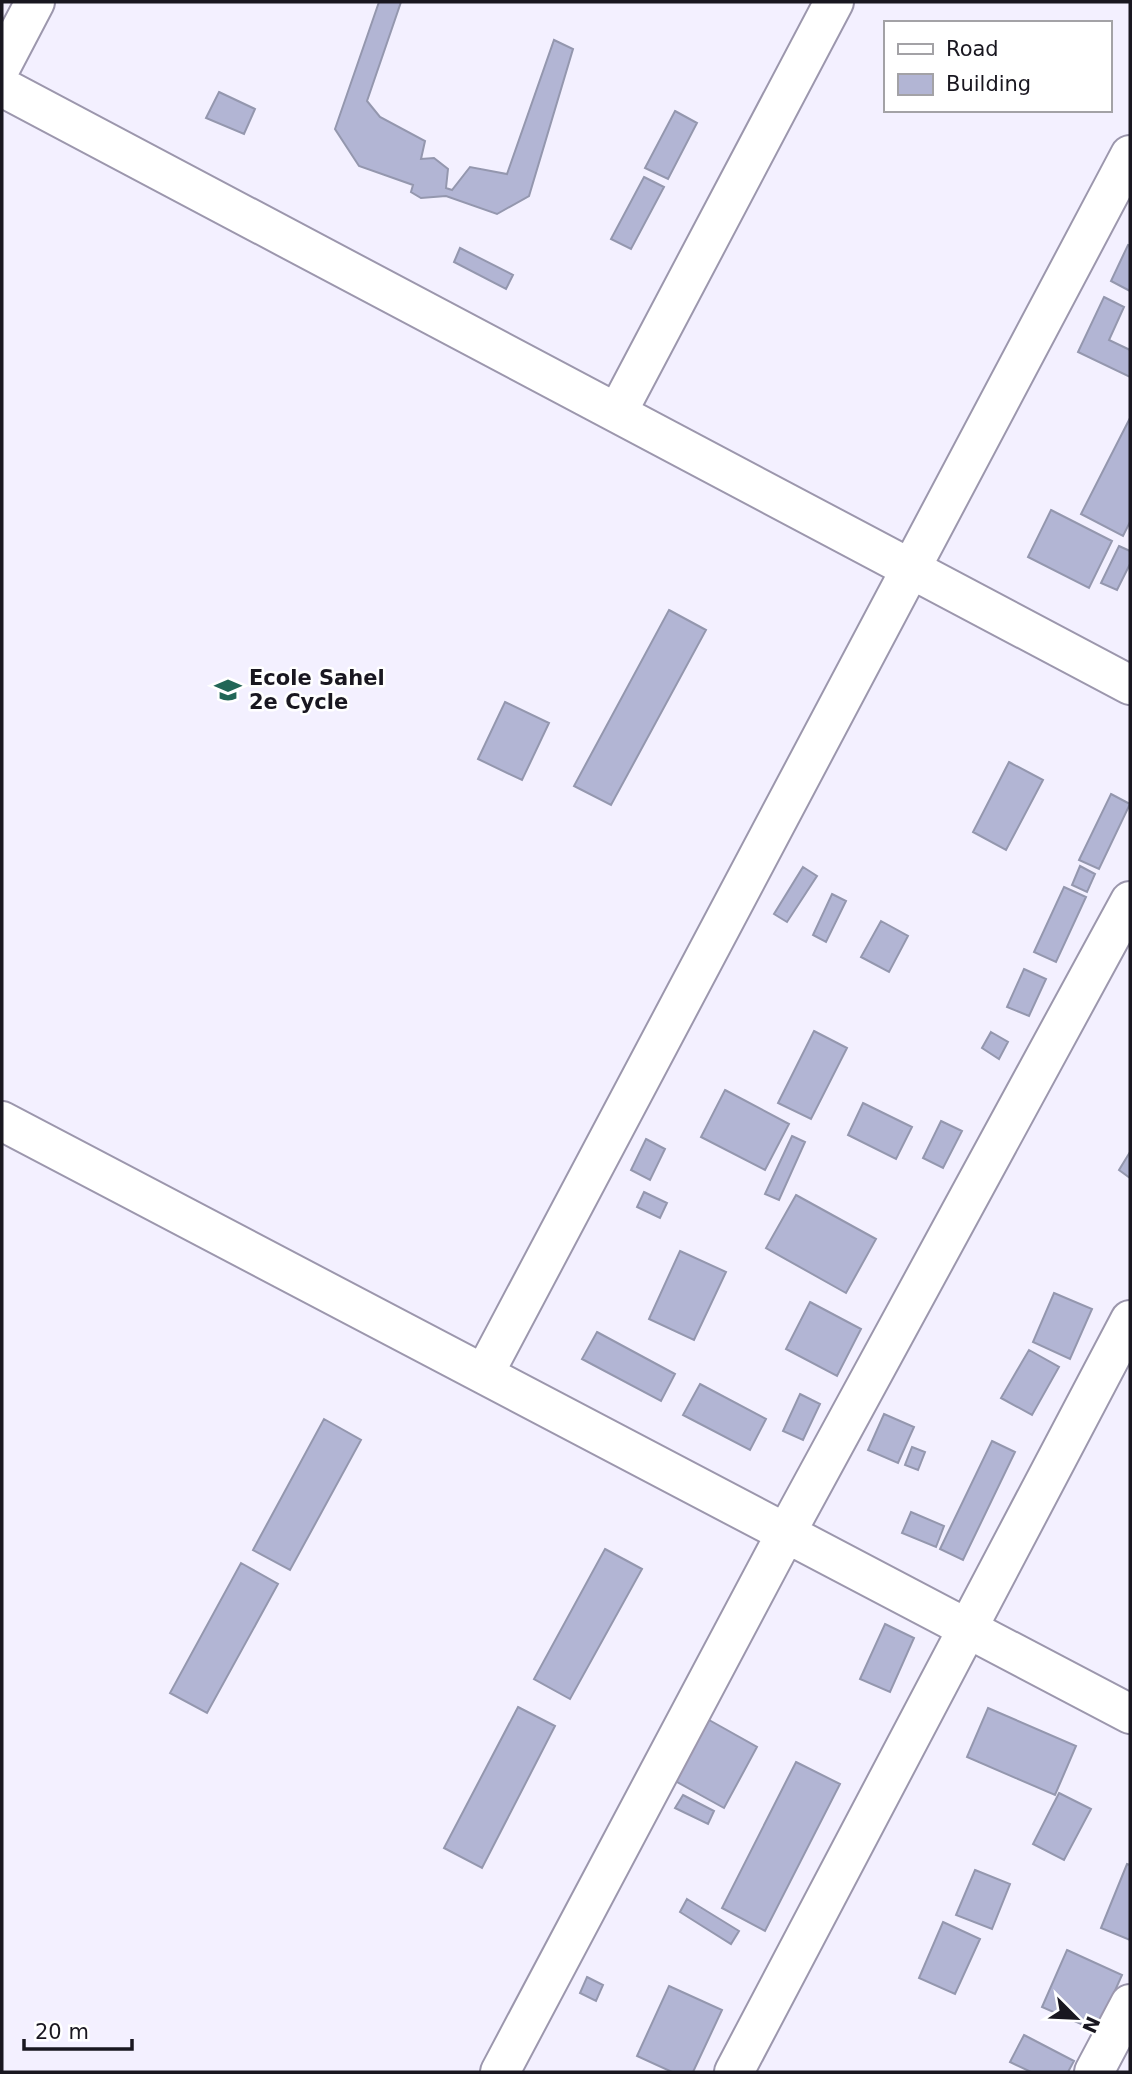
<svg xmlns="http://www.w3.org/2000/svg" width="1132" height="2074" font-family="'DejaVu Sans',sans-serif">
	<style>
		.building { fill: #b2b5d4; stroke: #9497ae; stroke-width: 2 }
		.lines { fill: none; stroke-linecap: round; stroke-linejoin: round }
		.street-casing { stroke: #9c97ad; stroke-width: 42 }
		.street { stroke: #fff; stroke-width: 38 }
		.labels { text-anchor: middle; stroke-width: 5; stroke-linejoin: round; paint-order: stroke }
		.poi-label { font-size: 21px; font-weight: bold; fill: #191720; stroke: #fff; text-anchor: start }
	</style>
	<rect width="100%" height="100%" fill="#f3f0ff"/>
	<!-- building -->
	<path class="building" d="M379 2H401L367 101 380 117 425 141 421 159 434 158 448 169 446 188 452 190 470 167 507 174 554 40 573 49 529 196 497 214 446 196 421 198 411 192 413 185 359 166 335 129Z
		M219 92 255 109 244 134 206 118Z
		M675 111 697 123 668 179 645 168Z
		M644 177 664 187 631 249 611 239Z
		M1128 245 1130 246V291L1111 281Z
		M460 248 513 275 506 289 454 262Z
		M1104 297 1124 307 1109 340 1130 350V377L1078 352Z
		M1130 418V522L1123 536 1081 514Z
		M1051 510 1112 541 1089 588 1028 557Z
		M1119 546 1130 551V564L1117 590 1101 583Z
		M669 610 706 630 611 805 574 786Z
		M505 702 549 723 522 780 478 759Z
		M1009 762 1043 780 1006 850 973 832Z
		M1111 794 1130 804 1099 869 1079 860Z
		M1080 866 1095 874 1087 892 1072 885Z
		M803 867 817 876 787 922 774 914Z
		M1064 887 1086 897 1056 962 1034 952Z
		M832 894 846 901 826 942 813 935Z
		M881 921 908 936 889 972 861 957Z
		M1024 969 1046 979 1029 1016 1007 1007Z
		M814 1031 847 1048 811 1119 778 1103Z
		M991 1032 1008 1042 999 1059 982 1048Z
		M725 1090 789 1124 765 1170 701 1137Z
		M863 1103 912 1127 896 1159 848 1135Z
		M941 1121 962 1131 943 1168 923 1158Z
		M792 1136 805 1142 779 1200 765 1194Z
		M646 1139 665 1149 650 1180 631 1170Z
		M1130 1152V1178L1119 1170Z
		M644 1192 667 1203 660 1218 637 1207Z
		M796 1195 876 1239 846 1293 766 1248Z
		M680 1251 726 1272 694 1340 649 1319Z
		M1054 1293 1092 1309 1070 1359 1033 1342Z
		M810 1302 861 1329 837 1376 786 1349Z
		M597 1332 675 1374 661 1401 582 1359Z
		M1029 1350 1059 1367 1032 1415 1001 1398Z
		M700 1384 766 1419 750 1450 683 1415Z
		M800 1394 820 1404 803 1440 783 1431Z
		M884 1414 914 1427 898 1463 868 1450Z
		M324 1419 361 1440 290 1570 253 1550Z
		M992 1441 1015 1452 963 1560 940 1549Z
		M912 1447 925 1452 918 1470 905 1465Z
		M911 1512 944 1526 936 1547 902 1533Z
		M605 1549 642 1569 570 1699 534 1679Z
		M241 1563 278 1584 207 1713 170 1693Z
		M885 1624 914 1638 890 1692 860 1679Z
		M518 1707 555 1726 482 1868 444 1848Z
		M988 1708 1076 1746 1055 1795 967 1757Z
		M702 1716 757 1747 724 1808 668 1777Z
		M796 1762 840 1784 765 1931 722 1908Z
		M1059 1793 1091 1809 1064 1860 1033 1844Z
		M683 1795 714 1811 708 1824 675 1808Z
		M1127 1864 1130 1865V1940L1101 1928Z
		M975 1870 1010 1884 992 1929 956 1915Z
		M687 1899 739 1931 731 1944 680 1912Z
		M943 1922 980 1939 955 1994 919 1978Z
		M1067 1950 1122 1975 1097 2031 1042 2007Z
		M587 1977 603 1985 596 2001 580 1993Z
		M669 1986 722 2010 693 2072H672L637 2056Z
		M1024 2035 1074 2061 1068 2072H1031L1010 2062Z"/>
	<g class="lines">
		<!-- street casing -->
		<g class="street-casing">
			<path id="street" d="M2 65 35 2
				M2 87 1130 685
				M617 413 834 2
				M2 1121 1130 1714
				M484 1374 1130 155
				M500 2072 786 1533 1130 901
				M734 2072 1130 1320
				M1094 2072 1130 2004"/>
		</g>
		<!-- street -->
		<use href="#street" class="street"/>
	</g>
	<!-- icons -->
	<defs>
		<g id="school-bare" transform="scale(2.1)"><path d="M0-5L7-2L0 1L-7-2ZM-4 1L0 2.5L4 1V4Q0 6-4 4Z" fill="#226657" stroke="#fff" stroke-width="2.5" paint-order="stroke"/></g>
	</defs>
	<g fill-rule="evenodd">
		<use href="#school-bare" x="228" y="690"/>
	</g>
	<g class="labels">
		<!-- poi labels -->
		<g class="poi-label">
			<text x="249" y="685">Ecole Sahel<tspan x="249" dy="24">2e Cycle</tspan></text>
		</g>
	</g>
	<!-- border -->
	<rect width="1132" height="2074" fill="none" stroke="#191720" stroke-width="7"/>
	<!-- legend -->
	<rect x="884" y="21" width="228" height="91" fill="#ffffff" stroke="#a3a2a6" stroke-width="2"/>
	<rect x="898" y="44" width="35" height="10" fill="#ffffff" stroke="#a3a2a6" stroke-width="2"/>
	<text x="946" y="56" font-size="21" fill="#191720">Road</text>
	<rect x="898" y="74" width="35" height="21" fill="#b2b5d4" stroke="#a3a2a6" stroke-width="2"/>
	<text x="946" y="91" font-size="21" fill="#191720">Building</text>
	<!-- north arrow -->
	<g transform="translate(1076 2018) rotate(114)" stroke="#ffffff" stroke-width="5" paint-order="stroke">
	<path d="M0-5L12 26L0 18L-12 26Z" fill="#191720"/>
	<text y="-10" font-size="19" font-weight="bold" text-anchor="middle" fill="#191720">N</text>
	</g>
	<!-- scale -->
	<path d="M24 2039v10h108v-10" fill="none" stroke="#191720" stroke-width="3.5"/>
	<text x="35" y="2039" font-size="21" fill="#191720" stroke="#ffffff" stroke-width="5" paint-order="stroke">20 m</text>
</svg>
